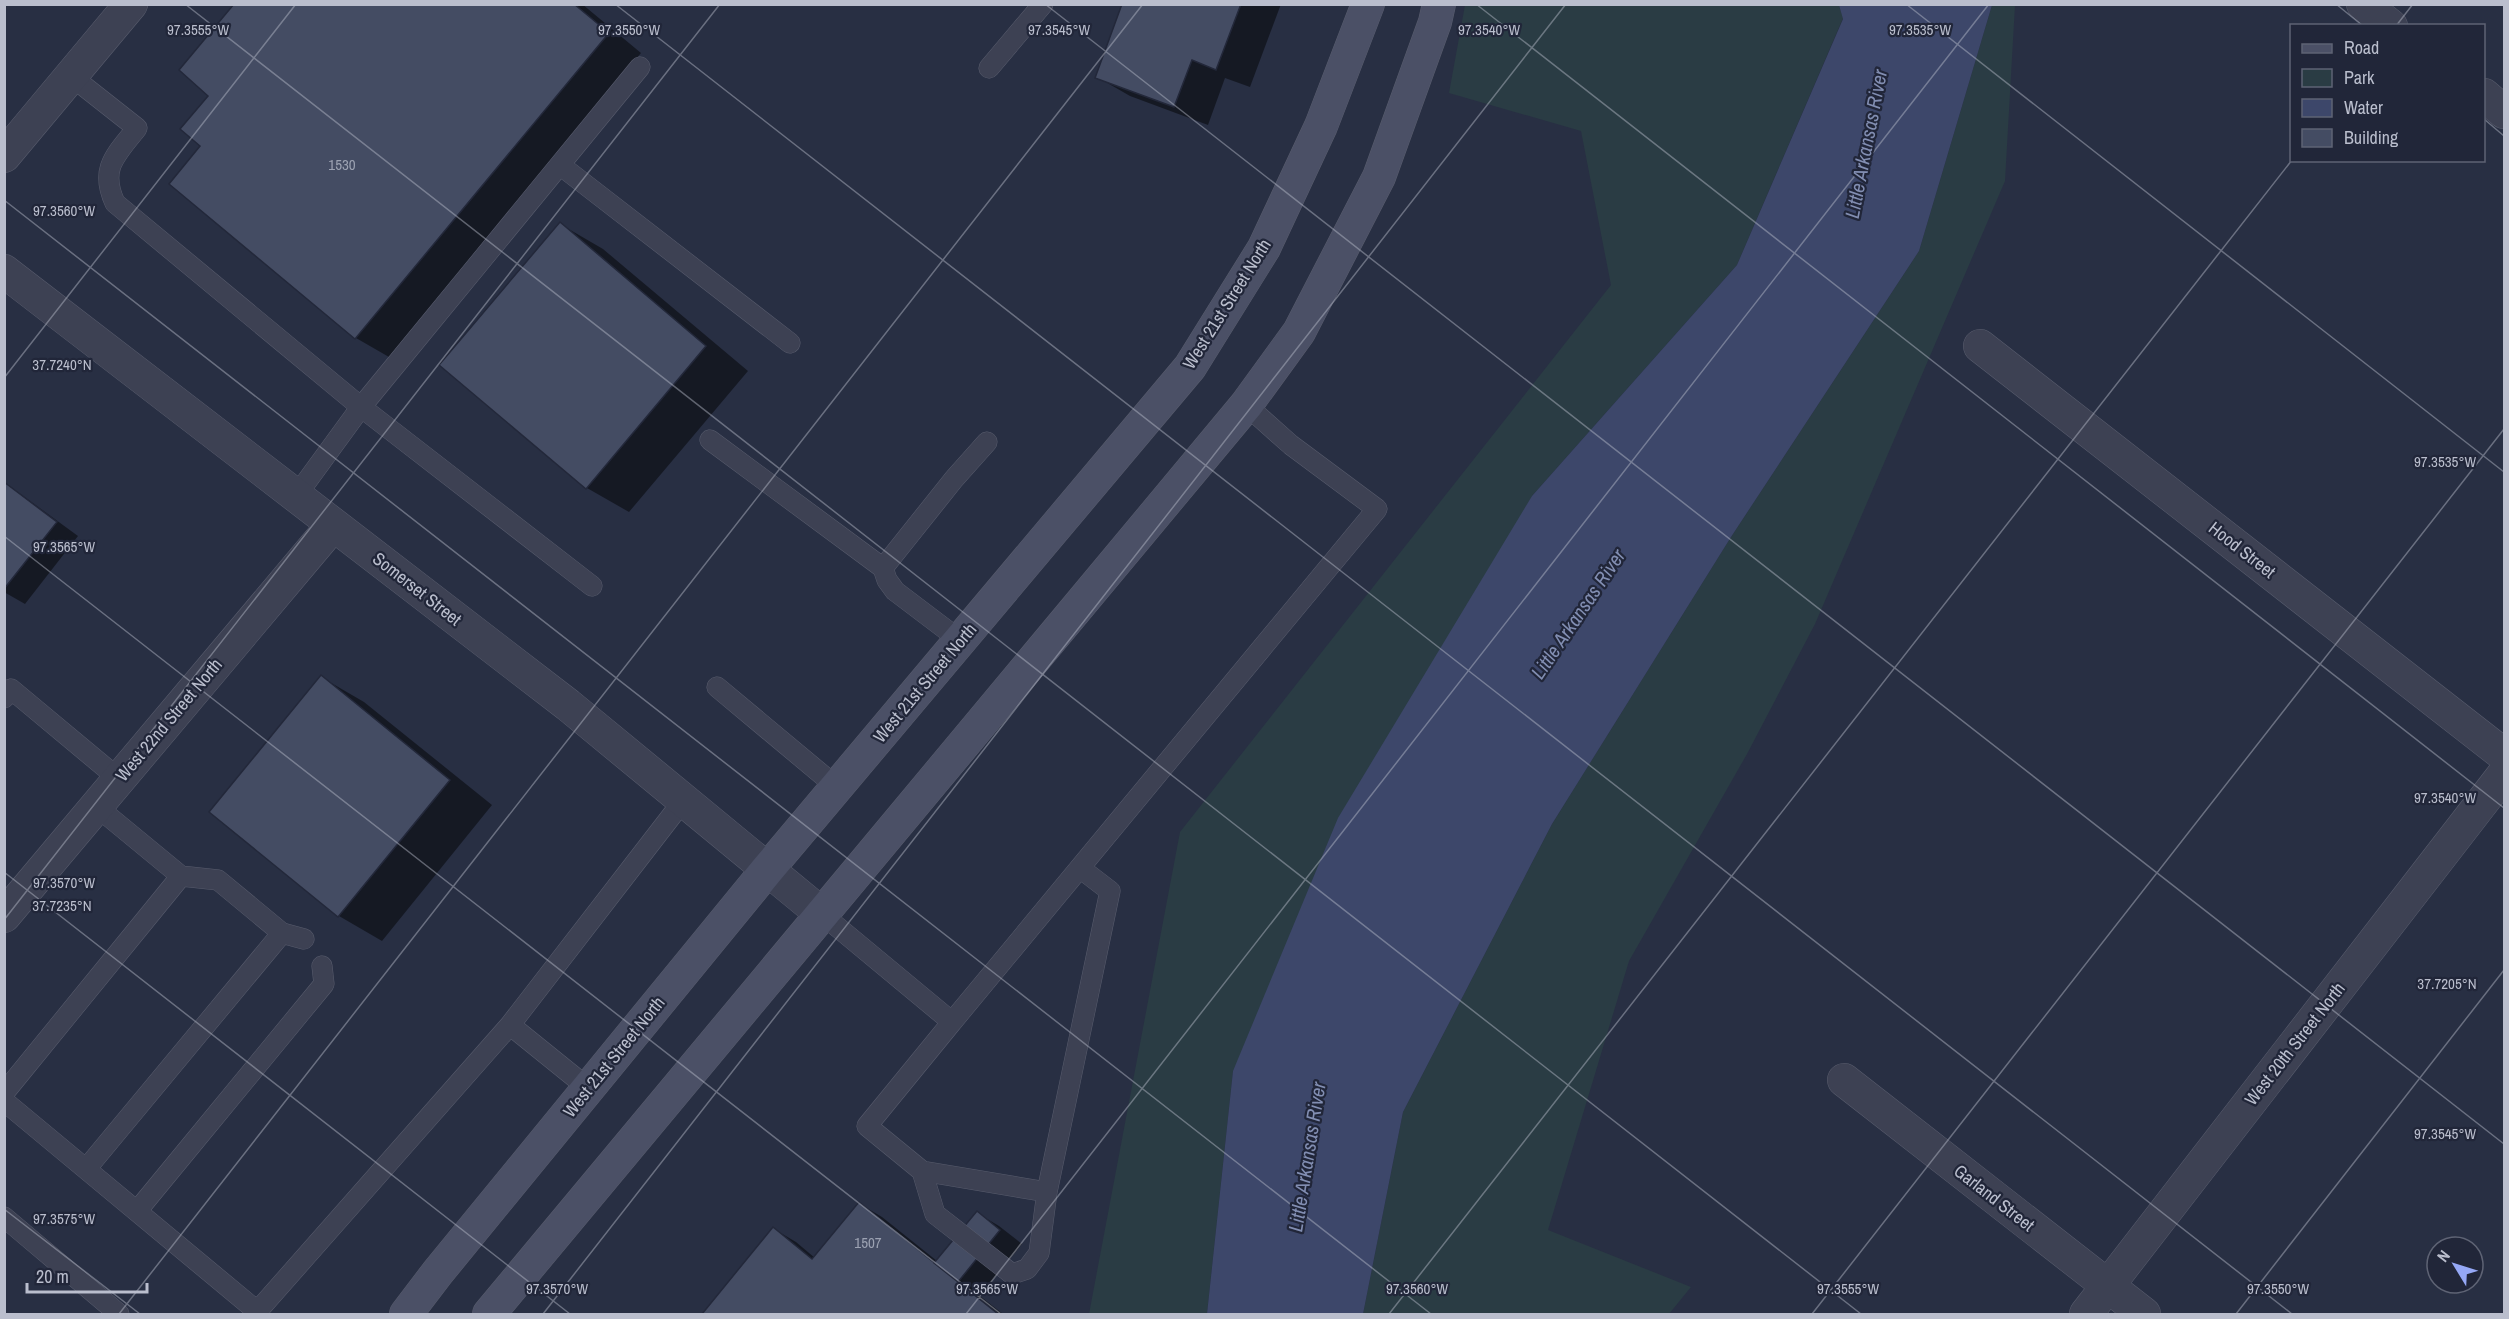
<svg xmlns="http://www.w3.org/2000/svg" width="2509" height="1319" font-family="'Archivo Narrow',sans-serif">
	<style>
		.green { fill: #2a3c44 }
		.water { fill: #3d476a }
		.shadow { fill: #0007 }
		.building { fill: #444c63; stroke: #23283a; stroke-width: 1.5 }
		.lines { fill: none; stroke-linecap: round; stroke-linejoin: round }
		.lane-casing { stroke: #585c6d; stroke-width: 21 }
		.street-casing { stroke: #585c6d; stroke-width: 34 }
		.secondary-casing { stroke: #585c6d; stroke-width: 34 }
		.lane { stroke: #3d4153; stroke-width: 20 }
		.street { stroke: #3d4153; stroke-width: 33 }
		.secondary { stroke: #4b5066; stroke-width: 33 }
		.ticks { fill: none; stroke: #babecd; stroke-width: 1.5; stroke-opacity: 0.45 }
		.labels { text-anchor: middle; stroke-width: 4.5; stroke-linejoin: round; paint-order: stroke }
		.number-label { font-size: 15px; fill: #9ca2b2 }
		.street-label { font-size: 18px; fill: #babecd; stroke: #212639 }
		.water-label { font-size: 20px; font-style: italic; fill: #828eb2; stroke: #212639 }
		.ticks-label { font-size: 15px; text-anchor: middle; fill: #babecd; stroke: #212639; stroke-width: 4.5; stroke-linejoin: round; paint-order: stroke }
	</style>
	<rect width="100%" height="100%" fill="#282f43"/>
	<!-- green -->
	<path class="green" d="M1465 5H1839L1843 18 1737 265 1532 496 1233 1071 1207 1314H1089L1180 832 1611 285 1581 131 1449 93Z
		M1992 5H2015L2005 181 1815 624 1747 754 1629 961 1548 1230 1691 1287 1669 1314H1363L1403 1112 1552 824 1731 537 1919 251Z"/>
	<!-- water -->
	<path class="water" d="M1839 5H1992L1919 251 1731 537 1552 824 1403 1112 1363 1314H1207L1233 1071 1338 818 1532 496 1737 265 1843 19Z"/>
	<!-- shadow -->
	<path class="shadow" d="M236 4H582L641 53 389 357 356 338 202 146 210 95Z
		M1124 4H1281L1250 87 1225 78 1208 125 1130 96 1097 77Z
		M560 224 603 249 748 371 629 512 587 488Z
		M4 482 78 536 25 604 4 592Z
		M321 677 364 702 492 805 382 941 339 916 211 812Z
		M860 1204 882 1217 937 1261 977 1213 999 1226 1022 1244 980 1296 1003 1314H704L774 1229 796 1242 815 1258Z"/>
	<!-- building -->
	<path class="building" d="M234 4H574L609 33 355 339 169 184 200 146 180 129 208 96 179 70Z
		M1122 4H1241L1216 70 1192 60 1174 107 1095 78Z
		M560 222 706 346 586 489 439 365Z
		M4 482 57 522 4 589Z
		M321 675 450 780 338 917 209 812Z
		M859 1202 998 1314H702L773 1227 812 1259Z
		M977 1211 1000 1230 958 1282 934 1263Z"/>
	<g class="lines">
		<!-- lane casing -->
		<g class="lane-casing">
			<path id="lane" d="M989 68 1043 4
				M71 76 137 128C116 155 99 168 115 203L361 407 296 496
				M560 165 790 343
				M710 440 883 568
				M592 586 361 407 640 67
				M961 641 895 591 887 580 883 568 954 479 987 442
				M717 687 838 788
				M4 698 11 689 119 779
				M823 915 952 1022 1377 509 1291 445 1246 405
				M282 933 304 939
				M952 1022 867 1126 922 1171 1047 1192
				M510 1025 588 1088
				M4 1093 181 876 96 806
				M4 1101 258 1312
				M86 1169 282 933 218 880 181 876
				M922 1171 935 1214 1012 1274 1027 1269 1039 1253 1047 1192 1110 891 1080 868
				M137 1211 324 984 322 966
				M4 1217 119 1314
				M255 1314 510 1025 683 801"/>
		</g>
		<!-- street casing -->
		<g class="street-casing">
			<path id="street" d="M2363 4 2391 26
				M2484 95 2504 112
				M4 156 131 4
				M4 271 568 705 823 915
				M1980 346 2504 755
				M4 916 333 525
				M1844 1080 2144 1314
				M2086 1314 2504 774"/>
		</g>
		<!-- secondary casing -->
		<g class="secondary-casing">
			<path id="secondary" d="M406 1314 438 1272 767 870 1190 367 1264 248 1321 126 1368 4
				M489 1314 1246 405 1299 332 1379 177 1435 22 1439 4"/>
		</g>
		<!-- lane -->
		<use href="#lane" class="lane"/>
		<!-- street -->
		<use href="#street" class="street"/>
		<!-- secondary -->
		<use href="#secondary" class="secondary"/>
	</g>
	<!-- ticks -->
	<path class="ticks" d="M185 4 1861 1314M615 4 2292 1314M1045 4 2504 1144M1476 4 2504 808M1906 4 2504 472M2336 4 2363 26M2396 26 2413 4M2484 119 2504 136M4 200 1431 1314M4 378 296 4M4 536 1001 1314M4 872 570 1314M4 920 720 4M4 1209 140 1314M119 1314 1143 4M543 1314 1566 4M966 1314 1989 4M1389 1314 2292 160M1812 1314 2504 429M2236 1314 2504 970"/>
	<g class="labels">
		<!-- number labels -->
		<g class="number-label">
			<text x="342" y="170">1530</text>
			<text x="868" y="1248">1507</text>
		</g>
		<!-- street labels -->
		<g class="street-label">
			<text transform="translate(1227 304) rotate(-58)" y="6">West 21st Street North</text>
			<text transform="translate(2242 550) rotate(38)" y="6">Hood Street</text>
			<text transform="translate(417 589) rotate(38)" y="6">Somerset Street</text>
			<text transform="translate(925 683) rotate(-50)" y="6">West 21st Street North</text>
			<text transform="translate(169 720) rotate(-50)" y="6">West 22nd Street North</text>
			<text transform="translate(2295 1044) rotate(-52)" y="6">West 20th Street North</text>
			<text transform="translate(614 1057) rotate(-51)" y="6">West 21st Street North</text>
			<text transform="translate(1994 1198) rotate(38)" y="6">Garland Street</text>
		</g>
		<!-- water labels -->
		<g class="water-label">
			<text transform="translate(1866 144) rotate(-79)" y="7">Little Arkansas River</text>
			<text transform="translate(1578 614) rotate(-56)" y="7">Little Arkansas River</text>
			<text transform="translate(1307 1157) rotate(-81)" y="7">Little Arkansas River</text>
		</g>
	</g>
	<g class="ticks-label">
		<text x="198" y="35">97.3555°W</text>
		<text x="629" y="35">97.3550°W</text>
		<text x="1059" y="35">97.3545°W</text>
		<text x="1489" y="35">97.3540°W</text>
		<text x="1920" y="35">97.3535°W</text>
		<text x="64" y="216">97.3560°W</text>
		<text x="62" y="370">37.7240°N</text>
		<text x="2445" y="467">97.3535°W</text>
		<text x="64" y="552">97.3565°W</text>
		<text x="2445" y="803">97.3540°W</text>
		<text x="64" y="888">97.3570°W</text>
		<text x="62" y="911">37.7235°N</text>
		<text x="2447" y="989">37.7205°N</text>
		<text x="2445" y="1139">97.3545°W</text>
		<text x="64" y="1224">97.3575°W</text>
		<text x="557" y="1294">97.3570°W</text>
		<text x="987" y="1294">97.3565°W</text>
		<text x="1417" y="1294">97.3560°W</text>
		<text x="1848" y="1294">97.3555°W</text>
		<text x="2278" y="1294">97.3550°W</text>
	</g>
	<!-- border -->
	<rect width="2509" height="1319" fill="none" stroke="#babecd" stroke-width="12"/>
	<!-- legend -->
	<rect x="2290" y="24" width="195" height="138" fill="#212639" stroke="#5e6374" stroke-width="1.5"/>
	<rect x="2302" y="44" width="30" height="9" fill="#4b5066" stroke="#5e6374" stroke-width="1.5"/>
	<text x="2344" y="54" font-size="18" fill="#babecd">Road</text>
	<rect x="2302" y="69" width="30" height="18" fill="#2a3c44" stroke="#5e6374" stroke-width="1.5"/>
	<text x="2344" y="84" font-size="18" fill="#babecd">Park</text>
	<rect x="2302" y="99" width="30" height="18" fill="#3d476a" stroke="#5e6374" stroke-width="1.5"/>
	<text x="2344" y="114" font-size="18" fill="#babecd">Water</text>
	<rect x="2302" y="129" width="30" height="18" fill="#444c63" stroke="#5e6374" stroke-width="1.5"/>
	<text x="2344" y="144" font-size="18" fill="#babecd">Building</text>
	<!-- north arrow -->
	<g transform="translate(2455 1265) rotate(308)"><circle r="28" fill="#212639" stroke="#5e6374" stroke-width="1.5"/>
	<path d="M0-4.5L10 22L0 15L-10 22Z" fill="#95a8f6"/>
	<text y="-9" font-size="16" font-weight="bold" text-anchor="middle" fill="#babecd">N</text>
	</g>
	<!-- scale -->
	<path d="M27 1283v9h120v-9" fill="none" stroke="#babecd" stroke-width="3"/>
	<text x="36" y="1283" font-size="18" fill="#babecd" stroke="#212639" stroke-width="4.5" paint-order="stroke">20 m</text>
</svg>
